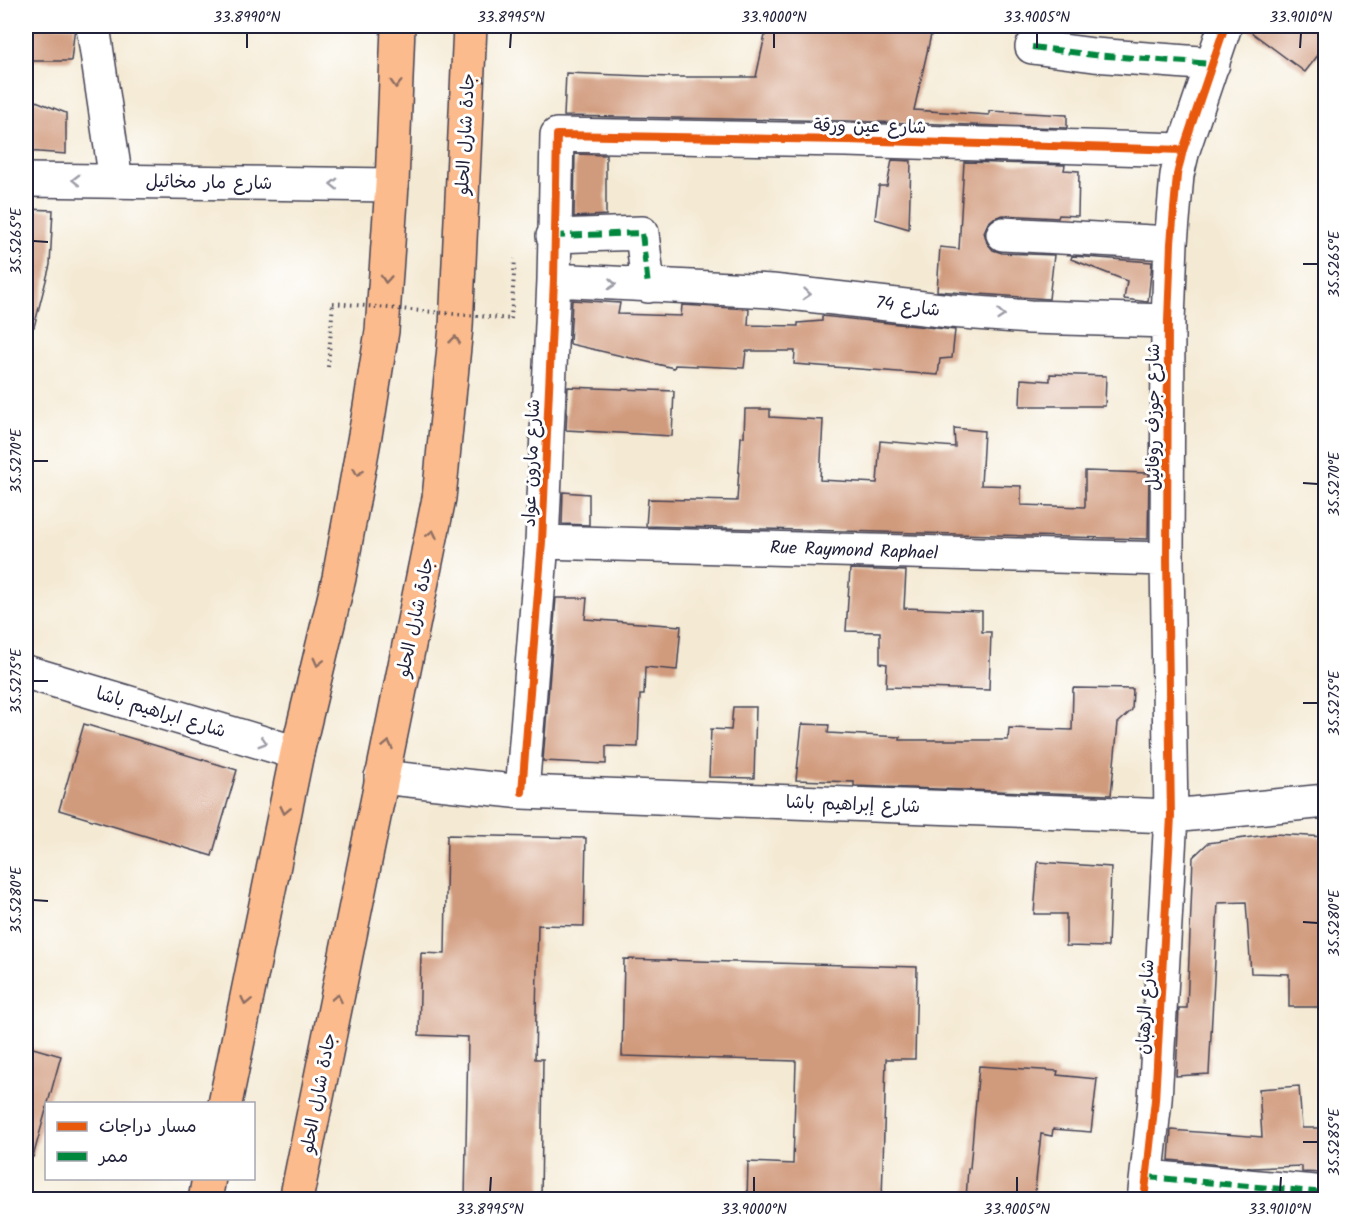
<svg xmlns="http://www.w3.org/2000/svg" width="1351" height="1225" font-family="Kalam,'Playpen Sans Arabic',sans-serif">
	<style>
		.building { fill: #d09a7c }
		.lines { fill: none; stroke-linecap: round; stroke-linejoin: round }
		.minor-casing { stroke: #424052; stroke-width: 36 }
		.highway-casing { stroke: #424052; stroke-width: 36 }
		.path { stroke: #424052; stroke-width: 4; stroke-dasharray: 1.5 4.5; stroke-linecap: butt }
		.minor { stroke: #fff; stroke-width: 33 }
		.highway { stroke: #fbbb8c; stroke-width: 33 }
		.path-bridge { stroke: #424052; stroke-width: 4; stroke-dasharray: 1.5 4.5; stroke-linecap: butt }
		.quiet { stroke: #00873e; stroke-width: 6; stroke-dasharray: 12 6; stroke-linecap: butt }
		.cycleway-casing { stroke: #fff; stroke-width: 11 }
		.cycleway { stroke: #e8590c; stroke-width: 8 }
		.oneway { stroke: #8e6e64 }
		.oneway2 { stroke: #9c9ca7 }
		.ticks { fill: none; stroke: #22223b; stroke-width: 2 }
		.labels { text-anchor: middle; stroke-width: 6; stroke-linejoin: round; paint-order: stroke }
		.street-label { font-size: 18px; fill: #22223b; stroke: #fff }
		.neatline { fill: none; stroke: #22223b; stroke-width: 2 }
		.ticks-label { font-size: 15px; text-anchor: middle; fill: #22223b }
	</style>
	<rect width="100%" height="100%" fill="#fff"/>
	<filter id="ink" filterUnits="userSpaceOnUse"><feTurbulence type="fractalNoise" baseFrequency=".0167" numOctaves="2"/><feDisplacementMap in="SourceGraphic" scale="12" xChannelSelector="R" yChannelSelector="G"/><feConvolveMatrix kernelMatrix="1 2 1 2 8 2 1 2 1" color-interpolation-filters="sRGB"/></filter>
	<filter id="wash" filterUnits="userSpaceOnUse"><feTurbulence type="fractalNoise" baseFrequency=".008" numOctaves="4" result="noise"/><feDisplacementMap in="SourceGraphic" scale="24" xChannelSelector="R" yChannelSelector="G"/><feGaussianBlur stdDeviation="1.35" result="paint"/><feColorMatrix in="noise" values="0 0 0 0 0 0 0 0 0 0 0 0 0 0 0 0 0 1.4 0 .05"/><feComposite in="paint" operator="in"/></filter>
	<g filter="url(#wash)">
		<rect width="100%" height="100%" fill="#f4ead4"/>
		<g id="blocks">
			<!-- building -->
			<path class="building" d="M26 26H75L71 61H26Z
				M767 26H933L914 110 989 115V111L1067 115V128L847 121 564 116 566 73 670 77H756Z
				M1243 26H1312L1326 36V45L1305 72Z
				M26 97 66 113V154L26 151Z
				M575 154 606 155V215L574 217Z
				M892 160 911 161 909 229 875 219 879 186H887Z
				M964 162 1065 165 1064 170 1079 171 1078 216 1059 215 1058 218 1003 215 994 218 988 223 984 232 987 243 993 250 1002 253 1054 255 1049 299 937 291 940 247 959 249Z
				M26 209 53 210 50 265 34 327 26 326Z
				M1072 256 1152 262 1148 302 1124 299 1127 281 1071 259Z
				M572 300 620 303 618 314 681 316 682 305 749 309 748 325 798 326V323L822 321V316L955 330 952 358 940 359 938 375 794 364 795 351H746L744 368 675 365 674 368 570 344Z
				M1050 374 1106 376 1105 406H1020L1021 379 1050 381Z
				M568 387 674 391 672 436 566 430Z
				M745 409H770V417L823 420 820 480 877 483 880 441 955 447 954 428 984 431 981 485 1021 486V505L1085 507V471L1149 473 1148 539 646 526 648 499 737 501 741 437H744Z
				M563 492 589 494V525L562 524Z
				M850 569 906 571 904 608 982 611V632H991L989 690 886 687 887 664 880 663V632L846 631Z
				M556 598H587L585 619 681 626 677 670 645 667 644 695H640L638 747 606 746V764L543 761Z
				M1073 688 1133 689 1132 710 1118 723 1111 795 854 786V782L796 780 802 724 829 725 828 733 900 737V740H1008L1009 728 1072 730Z
				M733 707H756L754 778 709 777 711 729 731 730Z
				M84 724 237 770 212 856 59 810Z
				M1274 834 1326 837V1007H1289V974L1251 973 1246 902 1218 903 1209 1074 1176 1076 1179 1008H1187L1193 857 1208 843Z
				M447 835 586 838 584 926 538 925 535 1059H543L541 1200H465L468 1037 419 1035 421 953 445 954Z
				M1038 862 1111 867 1108 947 1066 946V914H1034Z
				M624 959 917 967 915 1059H886L882 1200H747L748 1162 793 1164 796 1061 622 1056Z
				M26 1046 61 1056 33 1157 26 1156Z
				M979 1066 1058 1071 1057 1075 1097 1079 1091 1132 1053 1129 1052 1136 1041 1134 1034 1200H966L968 1168H970Z
				M1299 1086 1302 1128H1324L1326 1173 1302 1172V1166L1252 1168 1169 1160 1171 1130 1262 1137 1259 1089Z"/>
		</g>
	</g>
	<g filter="url(#ink)">
		<use href="#blocks" fill-opacity="0" stroke="#424052" stroke-width="1.5"/>
		<g class="lines">
			<!-- minor casing -->
			<g class="minor-casing">
				<path id="minor" d="M93 26 116 181
					M1032 47 1094 55 1213 64
					M26 180 392 185
					M1003 234 1171 243
					M553 236 642 233 648 286
					M554 280 772 291 950 311 1030 317 1168 321
					M542 542 1167 559
					M26 672 297 753
					M381 777 522 792 1171 816 1326 801
					M522 792 542 542 554 280 557 135 846 140 1183 150
					M1147 1177 1326 1193
					M1144 1200 1155 1100 1171 816 1167 559 1168 321 1171 243 1177 175 1183 150 1225 26"/>
			</g>
			<!-- highway casing -->
			<g class="highway-casing">
				<path id="highway" d="M225 1104 297 753 339 578 369 413 382 331 392 185 398 26
					M205 1200 209 1178
					M296 1200 439 498 456 327 470 26"/>
			</g>
			<!-- path -->
			<path class="path" d="M511 319 515 259
				M328 367 333 303"/>
			<!-- minor -->
			<use href="#minor" class="minor"/>
			<!-- highway -->
			<use href="#highway" class="highway"/>
			<!-- path-bridge -->
			<path class="path-bridge" d="M333 303 511 319"/>
			<!-- quiet -->
			<path class="quiet" d="M1032 47 1094 55 1213 64
				M553 236 642 233 648 286
				M1147 1177 1326 1193"/>
			<!-- cycleway casing -->
			<g class="cycleway-casing">
				<path id="cycleway" d="M522 792 542 542 554 280 557 135 846 140 1183 150
					M1144 1200 1155 1100 1171 816 1167 559 1168 321 1171 243 1177 175 1183 150 1225 26"/>
			</g>
			<!-- cycleway -->
			<use href="#cycleway" class="cycleway"/>
		</g>
		<!-- one-way arrows -->
		<defs><path id="oneway-chevron" d="M-2-3.5L2.5 0L-2 3.5" fill="none" stroke-width="1.6" stroke-linecap="round" stroke-linejoin="round" transform="scale(1.5)"/></defs>
		<g class="oneway">
			<use href="#oneway-chevron" transform="translate(396 84) rotate(92)"/>
			<use href="#oneway-chevron" transform="translate(386 279) rotate(94)"/>
			<use href="#oneway-chevron" transform="translate(455 340) rotate(-84)"/>
			<use href="#oneway-chevron" transform="translate(358 472) rotate(100)"/>
			<use href="#oneway-chevron" transform="translate(432 534) rotate(-78)"/>
			<use href="#oneway-chevron" transform="translate(318 662) rotate(104)"/>
			<use href="#oneway-chevron" transform="translate(388 745) rotate(-78)"/>
			<use href="#oneway-chevron" transform="translate(285 810) rotate(102)"/>
			<use href="#oneway-chevron" transform="translate(337 998) rotate(-79)"/>
			<use href="#oneway-chevron" transform="translate(246 1001) rotate(102)"/>
		</g>
		<g class="oneway2">
			<use href="#oneway-chevron" transform="translate(76 180) rotate(-179)"/>
			<use href="#oneway-chevron" transform="translate(334 184) rotate(-179)"/>
			<use href="#oneway-chevron" transform="translate(612 284) rotate(4)"/>
			<use href="#oneway-chevron" transform="translate(807 294) rotate(5)"/>
			<use href="#oneway-chevron" transform="translate(1001 315) rotate(4)"/>
			<use href="#oneway-chevron" transform="translate(263 742) rotate(17)"/>
		</g>
	</g>
	<!-- ticks -->
	<path class="ticks" d="M247 48V33M510 48 511 33M774 48V33M1037 48V33M1300 48 1301 33M33 241 48 242M1303 264H1318M33 461H48M1303 483 1318 484M33 681H48M1303 703H1318M33 900 48 901M1303 922 1318 923M1303 1142H1318M490 1192 491 1177M754 1192V1177M1017 1192V1177M1280 1192 1281 1177"/>
	<g class="labels">
		<!-- street labels -->
		<g class="street-label">
			<text transform="translate(870 126) rotate(1)" y="6">شارع عين ورقة</text>
			<text transform="translate(465 134) rotate(-87)" y="6">جادة شارل الحلو</text>
			<text transform="translate(209 182) rotate(1)" y="6">شارع مار مخائيل</text>
			<text transform="translate(908 306) rotate(7)" y="6">شارع 74</text>
			<text transform="translate(1153 417) rotate(-90)" y="6">شارع جوزف روفائيل</text>
			<text transform="translate(531 463) rotate(-88)" y="6">شارع مارون عواد</text>
			<text transform="translate(854 550) rotate(2)" y="6">Rue Raymond Raphael</text>
			<text transform="translate(415 617) rotate(-78)" y="6">جادة شارل الحلو</text>
			<text transform="translate(161 712) rotate(17)" y="6">شارع ابراهيم باشا</text>
			<text transform="translate(853 804) rotate(2)" y="6">شارع إبراهيم باشا</text>
			<text transform="translate(1145 1007) rotate(-87)" y="6">شارع الرهبان</text>
			<text transform="translate(318 1093) rotate(-79)" y="6">جادة شارل الحلو</text>
		</g>
	</g>
	<!-- margin -->
	<rect width="1351" height="1225" fill="none" stroke="#fff" stroke-width="66"/>
	<!-- legend -->
	<rect x="45" y="1102" width="210" height="78" fill="#ffffff" stroke="#a7a7b1" stroke-width="1.5"/>
	<rect x="57" y="1122" width="30" height="9" fill="#e8590c" stroke="#a7a7b1" stroke-width="1.5"/>
	<text x="99" y="1132" font-size="18" fill="#22223b">مسار دراجات</text>
	<rect x="57" y="1152" width="30" height="9" fill="#00873e" stroke="#a7a7b1" stroke-width="1.5"/>
	<text x="99" y="1162" font-size="18" fill="#22223b">ممر</text>
	<rect x="33" y="33" width="1285" height="1159" class="neatline"/>
	<g class="ticks-label">
		<text x="247" y="22">33.8990°N</text>
		<text x="511" y="22">33.8995°N</text>
		<text x="774" y="22">33.9000°N</text>
		<text x="1037" y="22">33.9005°N</text>
		<text x="1301" y="22">33.9010°N</text>
		<text transform="translate(16 241) rotate(-90)" y="5">35.5265°E</text>
		<text transform="translate(1334 264) rotate(-90)" y="5">35.5265°E</text>
		<text transform="translate(16 461) rotate(-90)" y="5">35.5270°E</text>
		<text transform="translate(1334 484) rotate(-90)" y="5">35.5270°E</text>
		<text transform="translate(16 681) rotate(-90)" y="5">35.5275°E</text>
		<text transform="translate(1334 703) rotate(-90)" y="5">35.5275°E</text>
		<text transform="translate(16 900) rotate(-90)" y="5">35.5280°E</text>
		<text transform="translate(1334 923) rotate(-90)" y="5">35.5280°E</text>
		<text transform="translate(1334 1142) rotate(-90)" y="5">35.5285°E</text>
		<text x="490" y="1214">33.8995°N</text>
		<text x="754" y="1214">33.9000°N</text>
		<text x="1017" y="1214">33.9005°N</text>
		<text x="1280" y="1214">33.9010°N</text>
	</g>
</svg>
